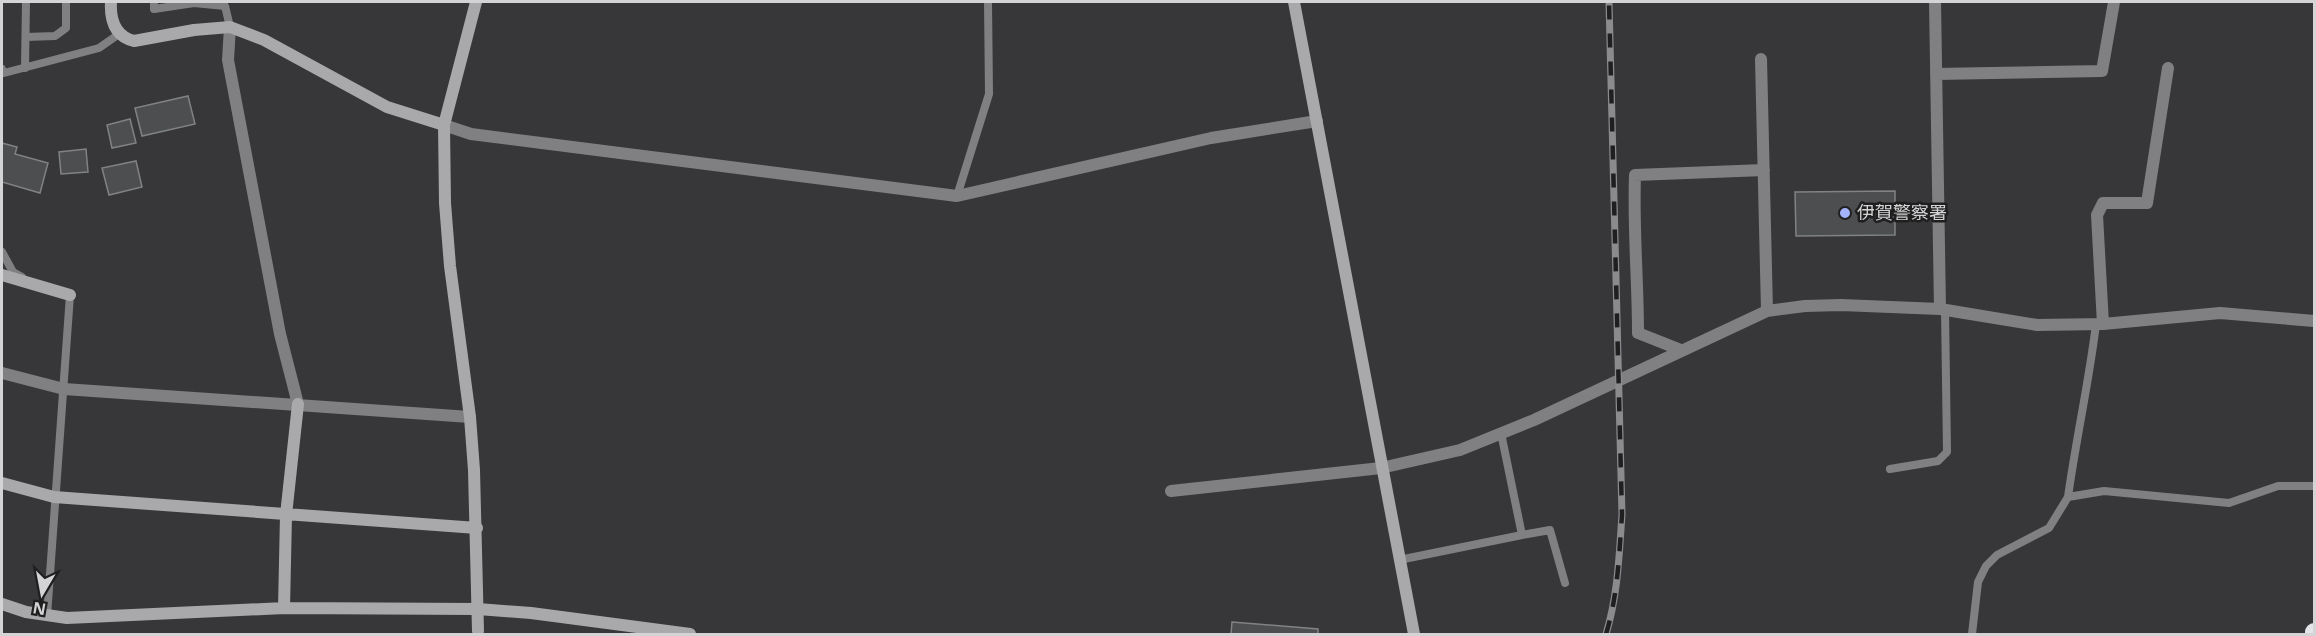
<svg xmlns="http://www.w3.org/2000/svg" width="2316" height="636" font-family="'Open Sans','Noto Sans JP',sans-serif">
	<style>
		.building { fill: #4d4e50; stroke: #818285; stroke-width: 1.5 }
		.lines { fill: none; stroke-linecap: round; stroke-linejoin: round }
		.lane { stroke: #808082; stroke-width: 8 }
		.street { stroke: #808082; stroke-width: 12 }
		.secondary { stroke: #a9a9ab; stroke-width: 12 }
		.highway { stroke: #e4e5e8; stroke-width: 18 }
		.rail-casing { stroke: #8b8b8e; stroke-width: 7 }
		.rail { stroke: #1f1f20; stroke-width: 4.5; stroke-dasharray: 14; stroke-linecap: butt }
		.poi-dot { fill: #a4b2fc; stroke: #1f1f20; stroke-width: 2 }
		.labels { text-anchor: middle; stroke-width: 5; stroke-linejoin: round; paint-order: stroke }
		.poi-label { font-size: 18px; fill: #d4d4d6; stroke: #1f1f20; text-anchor: start }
	</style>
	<rect width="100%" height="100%" fill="#37373a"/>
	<!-- building -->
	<path class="building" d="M188 96 195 124 142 136 135 108Z
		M130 119 136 143 112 148 107 125Z
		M2 143 17 147 15 154 48 163 40 193 2 182Z
		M86 149 88 172 61 174 59 152Z
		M136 161 142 187 109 195 102 168Z
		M1895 191V235L1796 236 1795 192Z
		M1232 622 1318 629V634H1231Z"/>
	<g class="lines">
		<!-- lane -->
		<path class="lane" d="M154 2V9L194 3 225 6 230 27
			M26 37 55 36 66 28V2
			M25 68 26 2
			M2 69 4 73 99 48 119 34
			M957 196 989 94 988 2
			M2 252 13 272 22 277
			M1501 433 1522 535 1550 530 1565 583
			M1890 469 1938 461 1947 452 1945 310
			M2068 497C2076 439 2089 382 2096 324
			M1399 560 1522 535
			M47 616 70 295
			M1972 634 1978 582 1986 566 1997 555 2049 528 2068 497 2104 491 2229 503 2278 486H2314"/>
		<!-- street -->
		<path class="street" d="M1935 2 1940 309
			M230 27 228 60 280 334 298 404
			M1761 59 1767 311
			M1936 74 2102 71 2114 2
			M444 125 471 134 957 196 1211 138 1317 121
			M2103 324 2097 215 2103 203H2147L2168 68
			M1681 350 1638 333C1638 280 1633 228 1635 175L1764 170
			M2 373 64 389 470 417
			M1171 491 1381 468 1460 450 1534 420 1767 311 1805 306 1841 305 1940 309 2037 325 2103 324 2220 313 2314 321"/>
		<!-- secondary -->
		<path class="secondary" d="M111 2C110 20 115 36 134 41L194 30 230 27 264 40 387 107 444 125
			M476 2 444 125 445 203 450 266 470 417 474 470 478 631
			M1294 2 1414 634
			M2 275 70 295
			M2 483 54 497 477 528
			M2 604 26 612 67 618 284 608 478 609 531 613 690 634
			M284 608 286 515 298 404"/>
		<!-- highway -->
		<path class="highway" d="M2314 634V632"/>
		<!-- rail casing -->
		<g class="rail-casing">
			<path id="rail" d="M1606 634C1618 595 1619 555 1622 515L1609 2"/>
		</g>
		<!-- rail -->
		<use href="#rail" class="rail"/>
	</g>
	<!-- markers -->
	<circle class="poi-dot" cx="1845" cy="213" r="6"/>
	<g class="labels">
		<!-- poi labels -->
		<g class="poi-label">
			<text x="1857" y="219">伊賀警察署</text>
		</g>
	</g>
	<!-- border -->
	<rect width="2316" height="636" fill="none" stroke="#d4d4d6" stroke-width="6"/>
	<!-- north arrow -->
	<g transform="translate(42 594) rotate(190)" stroke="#1f1f20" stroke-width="4.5" paint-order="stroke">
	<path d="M0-4.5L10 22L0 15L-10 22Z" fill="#d4d4d6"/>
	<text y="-9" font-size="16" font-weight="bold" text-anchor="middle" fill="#d4d4d6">N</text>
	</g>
</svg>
